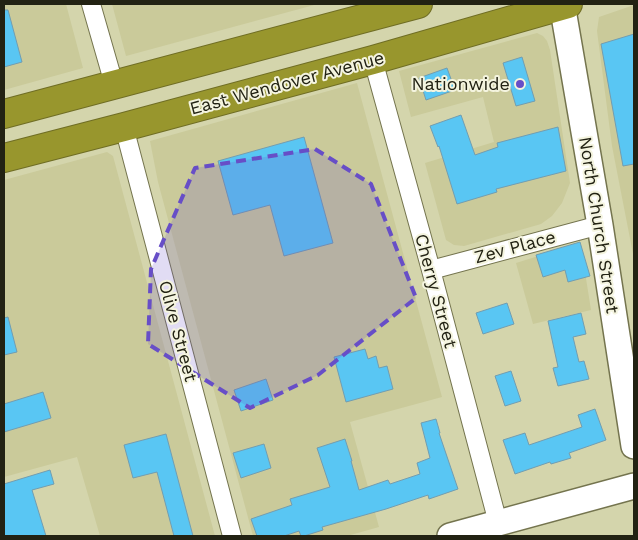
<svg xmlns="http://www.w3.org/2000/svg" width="638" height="540" font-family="'Work Sans',sans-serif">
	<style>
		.built { fill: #caca9a }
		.building { fill: #59c6f3; stroke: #729db0 }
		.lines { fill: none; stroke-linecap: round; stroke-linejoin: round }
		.street-casing { stroke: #74744e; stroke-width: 20 }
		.secondary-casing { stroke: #74744e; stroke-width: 28 }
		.highway-casing { stroke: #6f6d24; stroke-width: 30 }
		.street { stroke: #fff; stroke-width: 18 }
		.secondary { stroke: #fff; stroke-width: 25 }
		.highway { stroke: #98962d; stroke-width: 28 }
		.marked { fill: #674ec7; fill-opacity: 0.2; stroke: #674ec7; stroke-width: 4; stroke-dasharray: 10 6; stroke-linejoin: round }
		.poi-dot { fill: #674ec7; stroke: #f4f4df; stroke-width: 2 }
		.labels { text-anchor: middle; stroke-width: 4; stroke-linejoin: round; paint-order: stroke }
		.street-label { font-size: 18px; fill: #222213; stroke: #f4f4df }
		.poi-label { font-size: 18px; fill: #222213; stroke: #f4f4df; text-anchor: end }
	</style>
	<rect width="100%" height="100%" fill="#d4d5ac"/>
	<!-- built -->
	<path class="built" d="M4 4H66L83 68 4 90Z
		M112 4H318L126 56Z
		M634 5V259L612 146 597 31 599 17Z
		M537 33 543 36 547 41 550 50 570 183 562 203 552 216 541 224 464 246 454 245 446 240 425 163 494 142 483 97 411 117 399 71Z
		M357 83 442 397 350 422 379 527 347 536H253L158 182 150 141Z
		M107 152 113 156 215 536H100L77 457 4 477V180Z
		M577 244 581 247 591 310 533 324 516 263Z"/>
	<!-- building -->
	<path class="building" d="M4 10H8L22 62 4 67Z
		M634 34V164L623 166 601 44Z
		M522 57 535 101 516 106 503 63Z
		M447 68 455 90 426 100 419 78Z
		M461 115 475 155 498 147 497 143 558 127 566 171 496 189 497 192 457 204 439 146 438 147 430 126Z
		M304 137 333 243 284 256 270 205 233 215 218 161Z
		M580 242 590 276 568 282 565 270 543 277 536 255Z
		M507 303 514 324 483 334 476 313Z
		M581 313 586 334 573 337 579 362 584 361 589 379 558 386 553 368 558 367 548 321Z
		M8 317 17 352 4 355V318Z
		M365 349 368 359 376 356 379 368 387 366 393 389 346 402 334 357Z
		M511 371 521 401 505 406 495 376Z
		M266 379 273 400 241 411 234 390Z
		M43 392 51 418 4 432V404Z
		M595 409 606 440 569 453 571 458 551 464 550 462 515 474 503 440 525 433 529 445 582 427 578 415Z
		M436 419 440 433H439L458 489 429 499 428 495 386 509 322 527 323 530 304 536H301L299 531 284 536H257L251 519 292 505 290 499 330 487 317 448 345 439 352 461H351L359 490 388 480 390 484 420 474 417 463 430 458 421 423Z
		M166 434 193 536H174L157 472 133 478 124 445Z
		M264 444 271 468 241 478 233 453Z
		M50 470 54 484 32 490 46 536H4V484Z"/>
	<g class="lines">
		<!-- street casing -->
		<g class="street-casing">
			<path id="street" d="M91 4 114 84
				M373 60 431 270 498 523
				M124 127 232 536
				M431 270 600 225"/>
		</g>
		<!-- secondary casing -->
		<g class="secondary-casing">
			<path id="secondary" d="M562 4 600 225 634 446
				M450 536 634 486"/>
		</g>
		<!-- highway casing -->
		<g class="highway-casing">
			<path id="highway" d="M4 114 418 4
				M4 158 124 127 373 60 568 4"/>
		</g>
		<!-- street -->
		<use href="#street" class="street"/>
		<!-- secondary -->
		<use href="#secondary" class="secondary"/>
		<!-- highway -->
		<use href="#highway" class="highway"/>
	</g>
	<!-- marked area -->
	<path class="marked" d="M315 149 371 184 416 298 318 375 250 408 148 344 151 269 195 168Z"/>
	<!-- markers -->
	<circle class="poi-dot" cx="520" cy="84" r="5"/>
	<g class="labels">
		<!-- street labels -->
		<g class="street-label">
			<text transform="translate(287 83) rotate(-15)" y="6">East Wendover Avenue</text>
			<text transform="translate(599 225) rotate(81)" y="6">North Church Street</text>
			<text transform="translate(515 247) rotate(-15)" y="6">Zev Place</text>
			<text transform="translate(436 291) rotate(75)" y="6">Cherry Street</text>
			<text transform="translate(178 331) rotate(75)" y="6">Olive Street</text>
		</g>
		<!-- poi labels -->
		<g class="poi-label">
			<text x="510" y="90">Nationwide</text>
		</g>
	</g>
	<!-- border -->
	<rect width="638" height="540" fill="none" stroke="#222213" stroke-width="10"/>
</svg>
